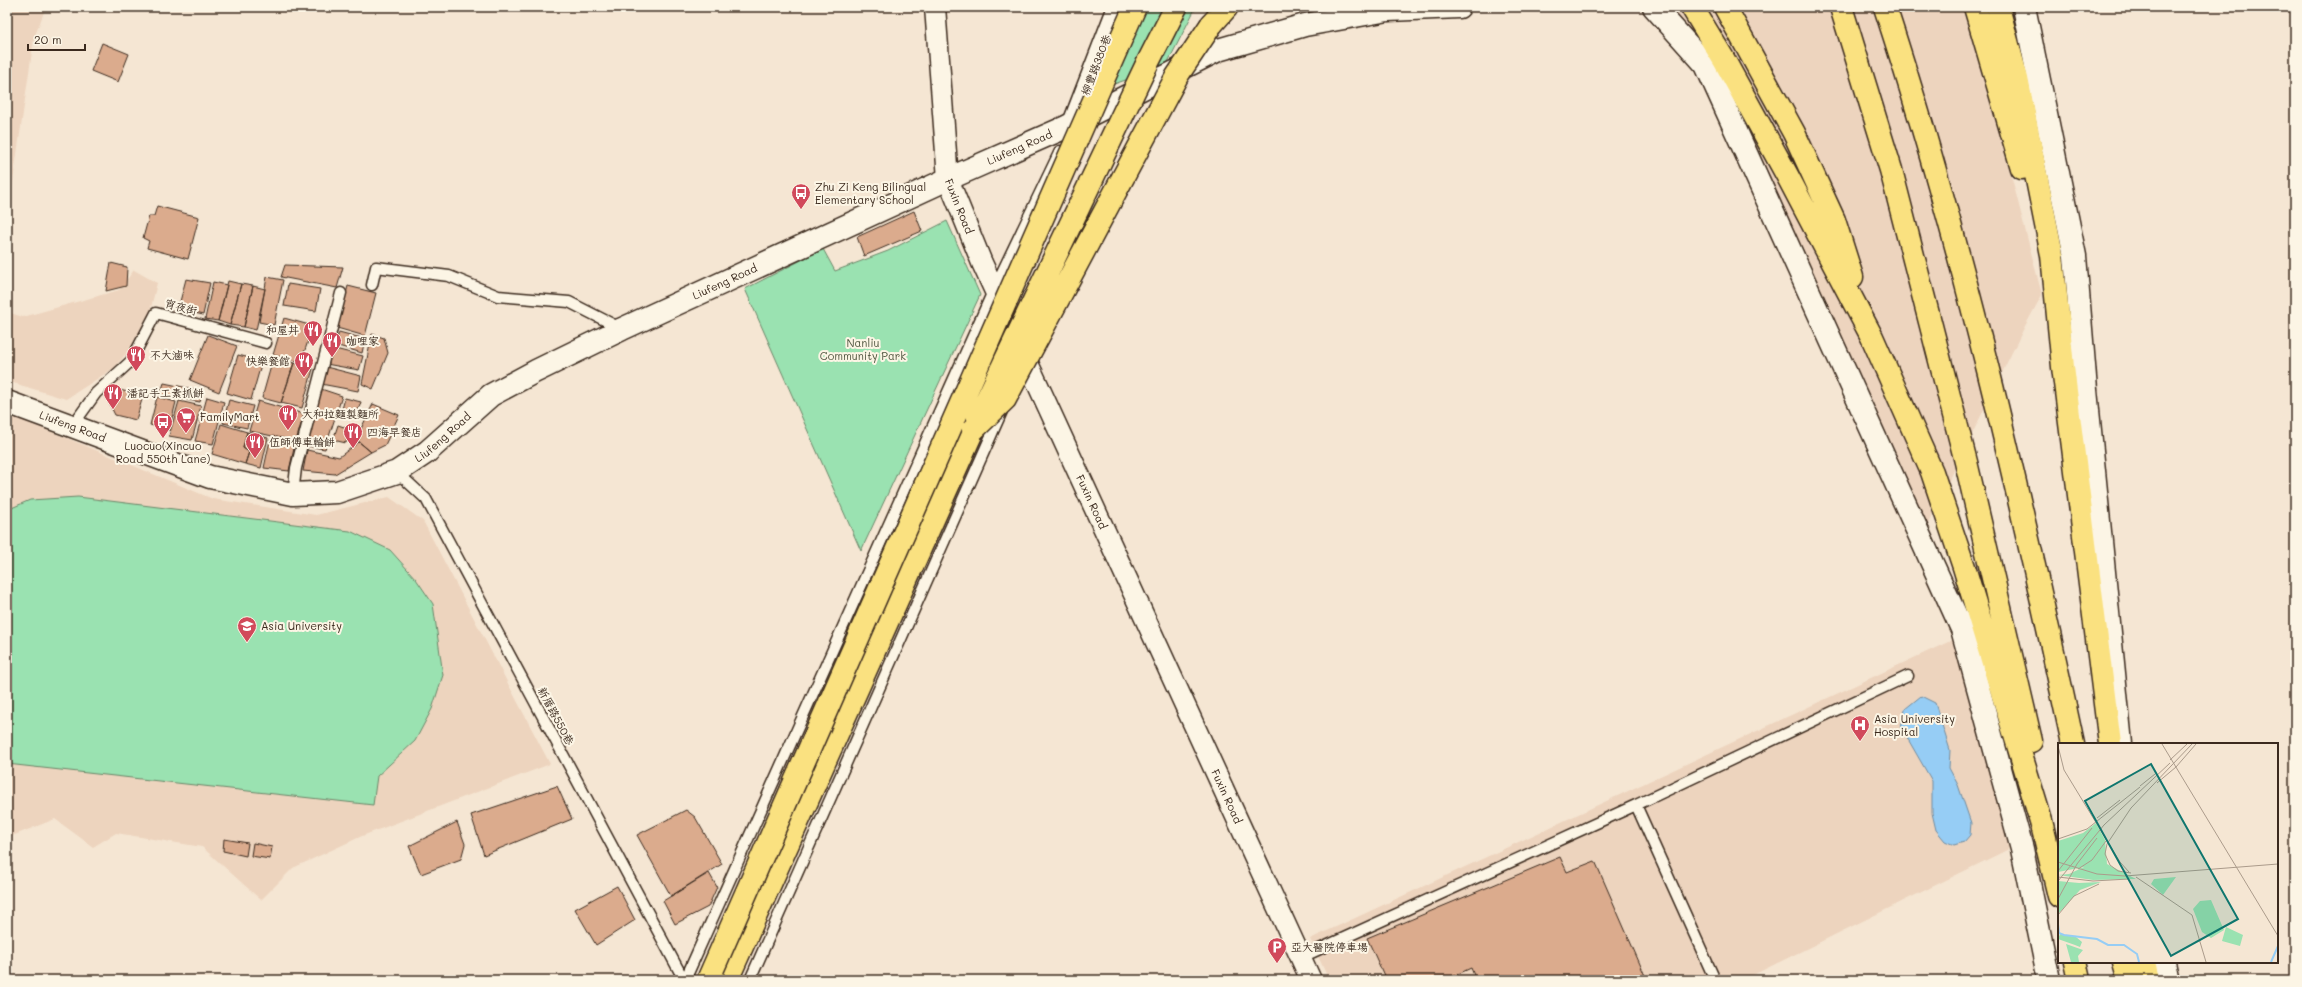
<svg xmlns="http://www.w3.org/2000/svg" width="2302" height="987" font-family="Mali,'LXGW WenKai TC',sans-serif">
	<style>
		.built { fill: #edd4be }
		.green { fill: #9ae2b1; stroke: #6a8668 }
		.water { fill: #96cdf5; stroke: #728c9f }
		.building { fill: #dbab8d; stroke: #3b2a1e }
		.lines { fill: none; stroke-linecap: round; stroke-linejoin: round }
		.service-casing { stroke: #3b2a1e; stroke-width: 13 }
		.minor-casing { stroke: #3b2a1e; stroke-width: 23 }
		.tertiary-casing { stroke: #3b2a1e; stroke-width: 25 }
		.motorway-casing { stroke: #3b2a1e; stroke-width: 25 }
		.service { stroke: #fcf5e5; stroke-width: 10 }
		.minor { stroke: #fcf5e5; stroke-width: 20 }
		.tertiary { stroke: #fcf5e5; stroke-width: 22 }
		.motorway { stroke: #fae180; stroke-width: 22 }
		.motorway-bridge-casing { stroke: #3b2a1e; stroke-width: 25; stroke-linecap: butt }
		.motorway-bridge { stroke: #fae180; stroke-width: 22 }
		.labels { text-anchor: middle; stroke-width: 4; stroke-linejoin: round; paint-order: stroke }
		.street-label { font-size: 11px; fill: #3b2a1e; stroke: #fcf5e5 }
		.poi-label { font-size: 11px; fill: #3b2a1e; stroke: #fcf5e5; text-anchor: start }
		.park-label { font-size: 11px; fill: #535843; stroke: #fcf5e5 }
		.inset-river { fill: none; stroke: #96cdf5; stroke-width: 2 }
		.inset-road { fill: none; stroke: #ab9b8b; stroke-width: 1 }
		.view { fill: #0f766e; fill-opacity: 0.15; stroke: #0f766e; stroke-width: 2 }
		.inset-edge { fill: none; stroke: #3b2a1e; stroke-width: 2 }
	</style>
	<rect width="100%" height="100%" fill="#f5e6d3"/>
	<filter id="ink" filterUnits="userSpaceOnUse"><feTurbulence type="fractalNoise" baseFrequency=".025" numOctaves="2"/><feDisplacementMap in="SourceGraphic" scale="8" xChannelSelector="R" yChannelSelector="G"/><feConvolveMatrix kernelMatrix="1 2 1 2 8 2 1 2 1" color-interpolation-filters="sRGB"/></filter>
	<g filter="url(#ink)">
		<!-- built -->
		<path class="built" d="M7 7H46L34 38 7 222Z
			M1873 7H1968L2042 295 2025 326 1922 536 1673 14Z
			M134 270 157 283 149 316 134 344 114 368 66 399 7 381V312L23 317 119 290Z
			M7 417 26 421 213 499 316 515 389 497 423 521 550 764 362 836 293 868 261 900 202 847 116 833 93 847 55 819 7 838Z
			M1961 636 2011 848 1743 980H1329L1310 939Z"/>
		<!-- green -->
		<path class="green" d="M1126 7H1196L1166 66 1091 92Z
			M947 221 980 295 861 551 745 289 823 249 835 271 888 251Z
			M78 497 350 531 390 550 416 579 433 604 443 675 432 709 415 741 377 776 373 805 7 764V510L30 500Z"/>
		<!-- water -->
		<path class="water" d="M1921 696 1935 703 1950 750 1949 768 1958 785 1971 823 1970 835 1964 842 1954 845 1945 841 1936 830 1932 813V781L1901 727 1905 709Z"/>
		<!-- building -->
		<path class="building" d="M102 43 129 54 118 82 91 71Z
			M157 206 199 217 188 259 147 248 149 241 143 238 149 216H154Z
			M914 211 922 231 864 256 857 237Z
			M111 263 127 267 126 286 106 291Z
			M285 265 343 267 337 288 281 277Z
			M267 277 283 280 274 325 259 322Z
			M186 279 210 283 203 315 178 309Z
			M228 281 241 284 230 325 218 321Z
			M213 282 227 285 218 321 205 319Z
			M241 284 253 286 244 327 230 325Z
			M288 284 320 289 316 311 284 306Z
			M253 286 265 289 256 330 244 327Z
			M348 286 376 293 365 336 337 328Z
			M284 318 313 326 301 362 273 355Z
			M339 332 365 339 362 353 335 345Z
			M372 334 384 338 388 353 373 389 362 384Z
			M208 335 237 346 219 392 190 380Z
			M331 348 363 356 359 370 326 364Z
			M238 355 262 361 251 400 227 393Z
			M273 359 294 363 281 403 262 398Z
			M294 363 313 369 302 408 281 403Z
			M326 367 361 376 358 391 321 384Z
			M164 383 203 391 200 402 160 395Z
			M108 387 143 396 136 420 115 415 106 397Z
			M321 389 342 396 325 449 307 446Z
			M157 397 176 402 169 430 150 425Z
			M207 397 224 402 213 444 195 441Z
			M345 398 361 402 356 417 341 413Z
			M229 400 253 406 247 428 223 423Z
			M179 401 201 406 192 440 169 436Z
			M258 401 304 414 296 441 249 431Z
			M373 404 399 415 385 445 371 452 356 439Z
			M221 424 247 432 243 448 249 452 245 464 212 454Z
			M338 425 350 429 346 443 333 440Z
			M247 432 268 438 261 468 245 464 249 452 243 448Z
			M270 440 295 444 289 471 264 468Z
			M359 442 371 452 335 474 303 471 307 450 339 457Z
			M557 786 572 819 484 855 471 815Z
			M686 810 695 817 722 864 671 896 637 835Z
			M457 822 465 844 461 859 421 874 409 846Z
			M224 839 248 843 246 856 223 851Z
			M253 843 272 847 270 859 251 856Z
			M1560 857 1567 872 1595 861 1646 978 1476 980 1471 968 1445 980H1386L1367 938Z
			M709 873 717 887 708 907 675 924 663 901Z
			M617 886 635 920 596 945 575 909Z"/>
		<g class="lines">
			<!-- service casing -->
			<g class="service-casing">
				<path id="service" d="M372 285 376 267 449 276 498 296 569 302 622 329
					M73 425 96 393 131 361 156 313 266 343
					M397 472 426 499 684 980
					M293 494 296 468 341 293
					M1636 805 1908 676
					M1300 958 1636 805 1715 980
					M685 980 994 289 1060 151
					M750 980 1002 411"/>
			</g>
			<!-- minor casing -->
			<g class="minor-casing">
				<g id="minor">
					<path id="s1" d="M935 7 948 179 982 263 1311 980"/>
					<path d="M1075 118 1118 7"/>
				</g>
			</g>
			<!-- tertiary casing -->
			<g class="tertiary-casing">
				<g id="tertiary">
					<path d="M1654 7 1706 65 1962 629 2022 849 2049 980"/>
					<path d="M2024 7 2075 256 2086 390 2121 744"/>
					<path id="s2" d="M7 402 210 477 293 494 337 492 397 472 427 452 491 395 536 371 622 329 948 179 1066 127 1218 50 1305 25 1388 10 1459 7"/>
					<path d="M2164 962 2168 980"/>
				</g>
			</g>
			<!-- motorway casing -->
			<g class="motorway-casing">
				<path id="motorway" d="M1692 7 1724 60 1787 175 1872 337 1932 472 1964 567 2041 821 2059 896
					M1725 7 1794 133 1834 220 1852 277
					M1841 7 1891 170 1966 462 2031 741
					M1885 7C1964 248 2020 496 2073 744
					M1975 7 2022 168
					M1998 7 2017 79 2052 255 2063 367 2110 744
					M1211 25 1227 7
					M1147 64 1176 7
					M2075 962 2079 980
					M2124 962 2129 980
					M2144 962 2148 980
					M727 980 973 430"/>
			</g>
			<!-- service -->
			<use href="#service" class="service"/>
			<!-- minor -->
			<use href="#minor" class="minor"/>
			<!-- tertiary -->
			<use href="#tertiary" class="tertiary"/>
			<!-- motorway -->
			<use href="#motorway" class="motorway"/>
			<!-- motorway-bridge casing -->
			<g class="motorway-bridge-casing">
				<path id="motorway-bridge" d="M978 418 1147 64
					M973 430 1005 399 1177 76 1211 25
					M708 980 1135 7"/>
			</g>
			<!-- motorway-bridge -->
			<use href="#motorway-bridge" class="motorway-bridge"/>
		</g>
	</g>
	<!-- icons -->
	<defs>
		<g id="bus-pin" transform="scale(1)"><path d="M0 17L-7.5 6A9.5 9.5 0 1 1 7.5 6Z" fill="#d1495b" stroke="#fcf5e5"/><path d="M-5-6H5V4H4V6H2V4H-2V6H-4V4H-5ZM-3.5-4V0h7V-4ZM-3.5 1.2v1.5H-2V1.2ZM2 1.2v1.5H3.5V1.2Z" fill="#fff"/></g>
		<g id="restaurant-pin" transform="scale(1)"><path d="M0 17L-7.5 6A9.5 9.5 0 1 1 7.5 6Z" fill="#d1495b" stroke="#fcf5e5"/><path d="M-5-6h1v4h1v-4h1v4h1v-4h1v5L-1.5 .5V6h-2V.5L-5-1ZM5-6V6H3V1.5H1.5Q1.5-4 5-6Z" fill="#fff"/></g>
		<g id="supermarket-pin" transform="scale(1)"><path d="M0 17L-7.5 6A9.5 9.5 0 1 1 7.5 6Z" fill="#d1495b" stroke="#fcf5e5"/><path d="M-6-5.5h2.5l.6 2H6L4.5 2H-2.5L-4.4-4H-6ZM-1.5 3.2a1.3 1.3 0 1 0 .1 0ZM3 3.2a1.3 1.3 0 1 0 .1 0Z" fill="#fff"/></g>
		<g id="university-pin" transform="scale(1)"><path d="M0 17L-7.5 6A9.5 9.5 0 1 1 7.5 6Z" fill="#d1495b" stroke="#fcf5e5"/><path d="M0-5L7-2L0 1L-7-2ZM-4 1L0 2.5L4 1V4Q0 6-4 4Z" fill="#fff"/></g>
		<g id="hospital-pin" transform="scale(1)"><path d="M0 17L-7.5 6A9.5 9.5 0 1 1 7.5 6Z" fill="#d1495b" stroke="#fcf5e5"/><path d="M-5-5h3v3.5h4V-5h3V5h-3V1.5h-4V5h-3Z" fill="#fff"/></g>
		<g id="parking-pin" transform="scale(1)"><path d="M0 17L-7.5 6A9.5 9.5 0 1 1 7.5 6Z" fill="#d1495b" stroke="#fcf5e5"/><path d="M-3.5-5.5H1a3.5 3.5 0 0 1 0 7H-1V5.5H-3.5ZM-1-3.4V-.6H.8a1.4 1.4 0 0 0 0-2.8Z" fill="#fff"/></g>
	</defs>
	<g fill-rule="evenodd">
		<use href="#bus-pin" x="801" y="193"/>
		<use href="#restaurant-pin" x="313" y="330"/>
		<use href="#restaurant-pin" x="332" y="341"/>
		<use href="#restaurant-pin" x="136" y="355"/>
		<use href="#restaurant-pin" x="304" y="361"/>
		<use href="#restaurant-pin" x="113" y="393"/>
		<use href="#restaurant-pin" x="288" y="414"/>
		<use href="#supermarket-pin" x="186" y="417"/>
		<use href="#bus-pin" x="163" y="422"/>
		<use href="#restaurant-pin" x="353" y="432"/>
		<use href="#restaurant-pin" x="255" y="442"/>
		<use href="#university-pin" x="247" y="626"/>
		<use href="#hospital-pin" x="1860" y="725"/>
		<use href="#parking-pin" x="1277" y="947"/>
	</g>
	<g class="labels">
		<!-- street labels -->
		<g class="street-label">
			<text transform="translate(1096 65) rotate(-69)" y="4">柳豐路380巷</text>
			<text dy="4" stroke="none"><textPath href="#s2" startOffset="1114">Liufeng Road</textPath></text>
			<text dy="4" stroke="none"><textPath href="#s1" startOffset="202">Fuxin Road</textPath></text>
			<text dy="4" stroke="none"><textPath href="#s2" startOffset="790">Liufeng Road</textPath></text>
			<text transform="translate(181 307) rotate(15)" y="4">宵夜街</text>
			<text dy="4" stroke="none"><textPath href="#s2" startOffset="70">Liufeng Road</textPath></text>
			<text dy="4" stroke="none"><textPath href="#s2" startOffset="466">Liufeng Road</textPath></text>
			<text dy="4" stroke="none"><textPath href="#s1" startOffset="526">Fuxin Road</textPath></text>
			<text transform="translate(556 716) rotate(62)" y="4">新厝路550巷</text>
			<text dy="4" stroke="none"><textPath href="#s1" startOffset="850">Fuxin Road</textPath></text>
		</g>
		<!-- poi labels -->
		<g class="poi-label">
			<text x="815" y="191">Zhu Zi Keng Bilingual<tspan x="815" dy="13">Elementary School</tspan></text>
			<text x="299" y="334" text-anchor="end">和屋丼</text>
			<text x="346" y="345">咖哩家</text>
			<text x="150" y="359">不大滷味</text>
			<text x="290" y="365" text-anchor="end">快樂餐館</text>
			<text x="127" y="397">潘記手工素抓餅</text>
			<text x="302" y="418">大和拉麵製麵所</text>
			<text x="200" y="421">FamilyMart</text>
			<text x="367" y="436">四海早餐店</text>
			<text x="269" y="446">伍師傅車輪餅</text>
			<text x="163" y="450" text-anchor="middle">Luocuo(Xincuo<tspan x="163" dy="13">Road 550th Lane)</tspan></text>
			<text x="261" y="630">Asia University</text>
			<text x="1874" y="723">Asia University<tspan x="1874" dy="13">Hospital</tspan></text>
			<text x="1291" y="951">亞大醫院停車場</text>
		</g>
		<!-- park labels -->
		<g class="park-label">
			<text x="863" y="347">Nanliu<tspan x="863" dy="13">Community Park</tspan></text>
		</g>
	</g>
	<!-- overview -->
	<g transform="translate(2058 743)">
		<rect width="220" height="220" fill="#f5e6d3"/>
		<path d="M38 80 47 97 49 121 78 136 35 137 0 132 11 131 26 124 0 129V98L25 90ZM118 134 105 152 93 141 96 136ZM0 138 21 140 43 139 22 147 0 171ZM153 157 166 187 153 195 144 189 135 166 142 158ZM168 184 185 192 182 203 164 198ZM2 191 18 194 24 199 22 204 17 202 0 196ZM8 201 25 207 20 213 21 219H13Z" fill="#9ae2b1"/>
		<path class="inset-river" d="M0 181 1 190 6 192 39 196 50 202H66L79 211 81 219M213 219 220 203"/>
		<path class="inset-road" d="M104 1 220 193M0 3 6 27 62 119 71 129M112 17 129 1M99 40 118 24 138 1M82 43 97 31M39 75 62 57M0 96 29 86 82 44M0 119 39 131 67 133 220 121M20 126 34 117 48 98M0 128 34 85M73 130 60 128 52 122 47 111 49 101 73 65 134 1M0 134 35 138 71 136M78 134 134 172 148 219M0 138 46 82 112 20M0 156 19 121 39 95M0 172 16 153 41 141"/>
		<path class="view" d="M93 21 180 176 113 213 27 58Z"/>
		<rect width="220" height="220" class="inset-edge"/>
	</g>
	<!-- margin -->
	<rect width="2302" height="987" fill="none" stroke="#fcf5e5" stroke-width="24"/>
	<rect x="12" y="12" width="2278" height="963" fill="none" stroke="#3b2a1e" stroke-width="1.5" filter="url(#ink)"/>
	<!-- scale -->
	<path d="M28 44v6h57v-6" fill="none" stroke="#3b2a1e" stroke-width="2"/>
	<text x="34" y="44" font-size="12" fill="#3b2a1e" stroke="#fcf5e5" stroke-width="3" paint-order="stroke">20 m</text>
</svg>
